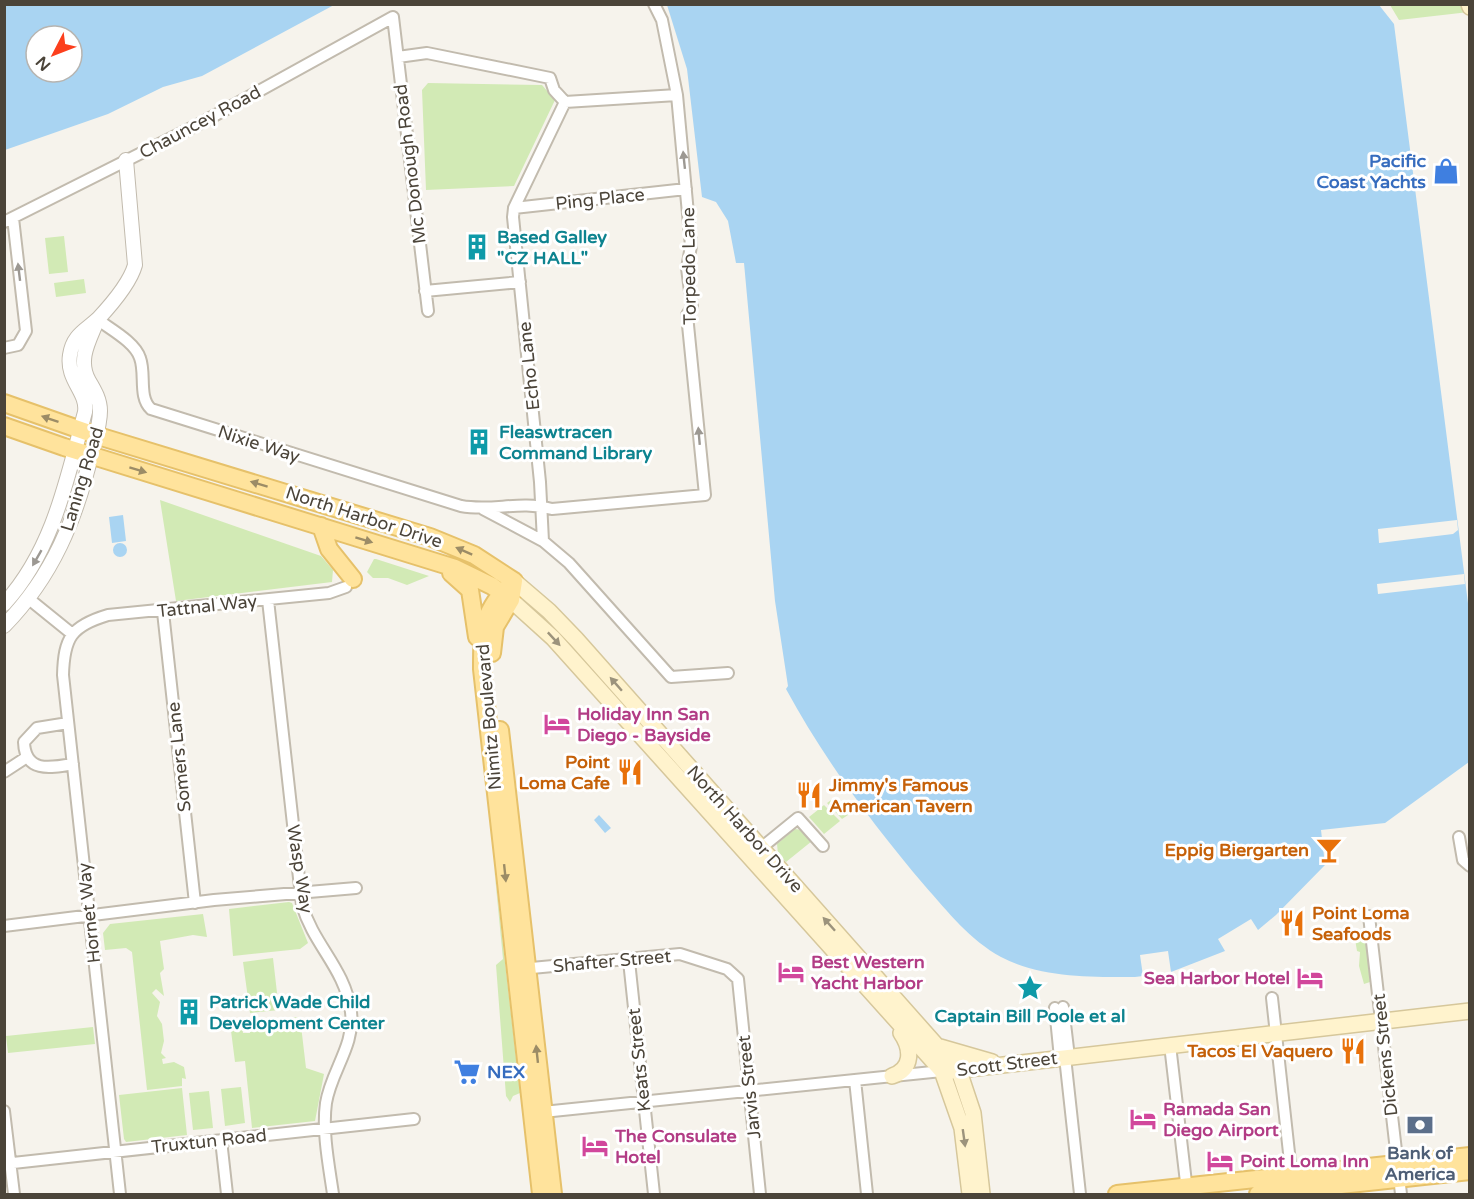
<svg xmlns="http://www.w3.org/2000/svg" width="1474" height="1199" font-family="'Varela Round',sans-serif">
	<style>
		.green { fill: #d2eab5 }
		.water { fill: #a9d4f2; fill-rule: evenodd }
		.pier { fill: #f6f3ec }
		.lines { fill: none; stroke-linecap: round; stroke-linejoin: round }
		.minor-casing { stroke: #c2bbae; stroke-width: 14 }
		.tertiary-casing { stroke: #c2bbae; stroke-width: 16 }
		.secondary-casing { stroke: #d6c79b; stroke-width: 18 }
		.primary-casing { stroke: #e6c16a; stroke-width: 20 }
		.minor { stroke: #fff; stroke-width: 10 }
		.tertiary { stroke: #fff; stroke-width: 14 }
		.secondary { stroke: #fff3cd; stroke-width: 15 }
		.primary { stroke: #ffe39c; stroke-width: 16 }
		.oneway { fill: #9c9892 }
		.oneway2 { fill: #9c8c66 }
		.oneway3 { fill: #9c937c }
		.labels { text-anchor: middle; stroke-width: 6; stroke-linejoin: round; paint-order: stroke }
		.street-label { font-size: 18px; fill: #4b4439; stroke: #fff }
		.shop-label { font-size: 18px; font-weight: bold; fill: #366cbe; stroke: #fff; text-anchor: end }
		.culture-label { font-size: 18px; font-weight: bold; fill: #0d838f; stroke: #fff; text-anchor: start }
		.hotel-label { font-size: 18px; font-weight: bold; fill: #b23c85; stroke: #fff; text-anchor: start }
		.food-label { font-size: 18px; font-weight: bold; fill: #c56008; stroke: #fff; text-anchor: end }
		.service-label { font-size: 18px; font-weight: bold; fill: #4e5e75; stroke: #fff }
	</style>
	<rect width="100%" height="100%" fill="#f6f3ec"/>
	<!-- green -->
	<path class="green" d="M1390 5H1469V12L1399 20Z
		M428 83 542 85 555 100 514 186 426 190 422 90Z
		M64 236 68 272 49 274 45 238Z
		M84 279 86 293 56 297 54 283Z
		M160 500 321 556 333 570 332 582 176 601Z
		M374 559H376L429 576 407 585 388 578H373L367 572Z
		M834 798 848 815 842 819 827 803Z
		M824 805 840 821 824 834 809 817Z
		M795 829 802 830 812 841 786 862 778 854 777 844Z
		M494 866 520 1093 513 1096 510 1102 506 1096 496 965 503 959Z
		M289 902 292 903 308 943 300 949 233 956 229 909Z
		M203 914 207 937 193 935 160 941 164 969 160 973 164 996 156 989 152 993 160 1002 157 1016 162 1024 164 1041 161 1053 166 1058 162 1059 163 1064 174 1062 184 1067 186 1079 182 1078V1086L147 1090 132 952 126 948 105 950 103 933 110 924Z
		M1365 931 1370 982 1364 984 1359 966 1360 952 1357 951 1355 939Z
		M273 958 279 1010 250 1013 243 962Z
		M300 1017 306 1068 324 1074 315 1121 252 1128 245 1061 235 1062 230 1023 241 1022 243 1033H250L251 1021Z
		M93 1027 95 1044 8 1053 6 1036Z
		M241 1087 245 1123 225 1126 221 1089Z
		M182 1088 187 1135 126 1142 124 1139 119 1095Z
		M209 1091 213 1128 193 1130 189 1093Z"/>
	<!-- water -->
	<path class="water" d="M5 4H334V5L202 76 163 87 108 114 5 150ZM36 36H72V72H36Z
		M667 5H1379L1394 24 1469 611V762L1385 823 1321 830 1325 865 1276 915 1258 930 1251 919 1218 939 1225 951 1171 972 1168 951 1140 955 1143 976 1135 977C1092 977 1041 978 1001 957 970 940 948 912 925 886 873 825 824 759 786 689L788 686 775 601 744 263H736L728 221 716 202 702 197 687 69Z
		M123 515 126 541 112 543 109 517Z
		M113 550a7 7 0 1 1 14 0a7 7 0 1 1-14 0Z
		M599 815 611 828 605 833 594 820Z"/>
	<!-- pier -->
	<path class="pier" d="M1457 520 1458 530 1453 534 1379 543 1378 529Z
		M1464 574 1465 584 1378 594 1377 584Z"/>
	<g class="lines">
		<!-- minor casing -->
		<g class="minor-casing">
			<path id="minor" d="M398 57 427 53 550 78 554 90 565 102 677 95
				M565 102 514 208 513 217 540 482 543 541 569 563 671 677 728 673
				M514 208 686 189
				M4 222 201 123 393 17 428 311
				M425 291 520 282
				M97 319C110 329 135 342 140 358 146 374 138 397 151 409L461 506C493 512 519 500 552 509L705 495 687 315 692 307 687 268 691 246 677 95 662 20 654 4
				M4 348 18 345 26 331 13 218
				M483 509 543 541
				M29 599 71 633
				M268 600 302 905C314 946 345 968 351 1012 355 1046 331 1071 326 1103 322 1132 329 1166 333 1194
				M163 612 195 903
				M68 723 37 728 24 742C25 773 50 768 73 764
				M4 772 27 757
				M1459 837 1463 860 1470 866
				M756 852 798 818 823 846
				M1369 916 1401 1194
				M4 926 214 900 356 888
				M629 961 654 1194
				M521 969 680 954 727 969 738 979 760 1194
				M1272 998 1292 1180
				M1063 1007 1069 1057
				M1055 1008 1060 1058
				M1170 1045 1187 1191
				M1065 1057 1080 1194
				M855 1080 867 1194
				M4 1111 14 1194
				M543 1112 942 1071
				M221 1140 227 1194
				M4 1164 414 1119
				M120 1194 63 675C64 638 71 626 108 615L329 593 346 587"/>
		</g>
		<!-- tertiary casing -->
		<g class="tertiary-casing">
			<path id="tertiary" d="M4 604C53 551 67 479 85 412 88 392 66 380 70 355 73 335 85 331 98 319 111 305 130 283 135 265L126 160
				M4 626C53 576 76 519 92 452 95 439 100 425 100 411 100 400 95 391 89 381 77 360 89 341 97 321"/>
		</g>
		<!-- secondary casing -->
		<g class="secondary-casing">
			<path id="secondary" d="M1469 4 1470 7
				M514 581 549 611 576 639 959 1071 973 1113 982 1194
				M511 600 553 638 942 1071 962 1128 970 1194
				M940 1047 992 1062
				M951 1071 1470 1011
				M892 1076C913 1069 912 1049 901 1033"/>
		</g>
		<!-- primary casing -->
		<g class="primary-casing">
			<path id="primary" d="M4 403 95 435 430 537 474 555 514 581
				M4 426 64 447 455 568 492 586 510 599
				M321 526 329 549 353 579
				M451 573 470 590 477 637
				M514 581C482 610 482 629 482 669L541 1194
				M492 653 495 627 511 600 514 581
				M500 730 553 1194
				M1117 1194 1470 1156
				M1258 1194 1470 1171"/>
		</g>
		<!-- minor -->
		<use href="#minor" class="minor"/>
		<!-- tertiary -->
		<use href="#tertiary" class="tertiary"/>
		<!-- secondary -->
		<use href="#secondary" class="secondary"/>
		<!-- primary -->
		<use href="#primary" class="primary"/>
	</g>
	<!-- one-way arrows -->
	<defs><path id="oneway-solid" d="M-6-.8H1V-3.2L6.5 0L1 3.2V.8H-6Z" transform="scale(1.5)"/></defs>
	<g class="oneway">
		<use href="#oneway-solid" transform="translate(684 160) rotate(-96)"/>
		<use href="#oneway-solid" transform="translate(19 272) rotate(-97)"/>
		<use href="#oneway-solid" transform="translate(699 436) rotate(-95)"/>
		<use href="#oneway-solid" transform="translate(37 558) rotate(120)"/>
	</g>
	<g class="oneway2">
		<use href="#oneway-solid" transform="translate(50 419) rotate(-161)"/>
		<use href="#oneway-solid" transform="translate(138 470) rotate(17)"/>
		<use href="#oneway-solid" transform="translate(259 484) rotate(-163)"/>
		<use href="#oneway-solid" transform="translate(364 540) rotate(17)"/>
		<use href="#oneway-solid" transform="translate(464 551) rotate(-156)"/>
		<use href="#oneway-solid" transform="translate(505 873) rotate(84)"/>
		<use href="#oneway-solid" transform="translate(537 1054) rotate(-96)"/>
	</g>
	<g class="oneway3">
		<use href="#oneway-solid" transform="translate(554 639) rotate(47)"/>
		<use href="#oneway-solid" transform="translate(616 684) rotate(-131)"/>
		<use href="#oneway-solid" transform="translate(829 924) rotate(-132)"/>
		<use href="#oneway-solid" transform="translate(964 1138) rotate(82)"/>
	</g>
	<!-- icons -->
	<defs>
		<g id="shop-bare" transform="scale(2.07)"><path d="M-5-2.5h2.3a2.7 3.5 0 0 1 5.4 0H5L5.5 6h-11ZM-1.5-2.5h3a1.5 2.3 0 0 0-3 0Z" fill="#3f7fe0" stroke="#fff" stroke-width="2.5" paint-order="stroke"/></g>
		<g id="building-bare" transform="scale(2.07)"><path d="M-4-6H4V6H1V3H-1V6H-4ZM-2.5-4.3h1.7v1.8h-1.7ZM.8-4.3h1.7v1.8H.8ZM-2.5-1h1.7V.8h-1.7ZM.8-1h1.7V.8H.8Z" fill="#0f9aa8" stroke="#fff" stroke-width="2.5" paint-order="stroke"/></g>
		<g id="hotel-bare" transform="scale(2.07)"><path d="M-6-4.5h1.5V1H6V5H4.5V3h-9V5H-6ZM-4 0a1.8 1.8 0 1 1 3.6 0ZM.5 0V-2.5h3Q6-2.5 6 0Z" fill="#d1479c" stroke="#fff" stroke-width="2.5" paint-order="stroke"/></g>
		<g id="restaurant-bare" transform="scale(2.07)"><path d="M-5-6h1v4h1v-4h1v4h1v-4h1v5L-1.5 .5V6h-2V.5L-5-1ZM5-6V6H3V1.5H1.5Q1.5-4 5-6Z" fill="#e8710a" stroke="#fff" stroke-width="2.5" paint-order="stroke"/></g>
		<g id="bar-bare" transform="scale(2.07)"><path d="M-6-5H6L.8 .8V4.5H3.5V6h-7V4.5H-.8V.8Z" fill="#e8710a" stroke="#fff" stroke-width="2.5" paint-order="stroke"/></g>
		<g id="sight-bare" transform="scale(2.07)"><path d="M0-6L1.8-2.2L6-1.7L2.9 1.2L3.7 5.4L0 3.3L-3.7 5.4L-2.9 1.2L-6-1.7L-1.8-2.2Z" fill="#0f9aa8" stroke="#fff" stroke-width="2.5" paint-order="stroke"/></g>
		<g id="supermarket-bare" transform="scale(2.07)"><path d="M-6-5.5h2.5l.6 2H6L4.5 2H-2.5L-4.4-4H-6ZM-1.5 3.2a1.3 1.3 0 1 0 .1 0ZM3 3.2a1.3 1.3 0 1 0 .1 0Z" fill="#3f7fe0" stroke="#fff" stroke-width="2.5" paint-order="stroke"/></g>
		<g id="bank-bare" transform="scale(2.07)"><path d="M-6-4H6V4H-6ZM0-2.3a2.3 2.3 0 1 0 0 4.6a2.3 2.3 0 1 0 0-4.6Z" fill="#5c6f8a" stroke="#fff" stroke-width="2.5" paint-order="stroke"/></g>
	</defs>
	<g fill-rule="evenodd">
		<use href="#shop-bare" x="1446" y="171"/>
		<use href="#building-bare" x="477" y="247"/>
		<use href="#building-bare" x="479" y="442"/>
		<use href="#hotel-bare" x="557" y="724"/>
		<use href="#restaurant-bare" x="630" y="772"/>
		<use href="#restaurant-bare" x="809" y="795"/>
		<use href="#bar-bare" x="1329" y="850"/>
		<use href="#restaurant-bare" x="1292" y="923"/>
		<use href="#hotel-bare" x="791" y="972"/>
		<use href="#hotel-bare" x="1310" y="978"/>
		<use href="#sight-bare" x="1030" y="988"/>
		<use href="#building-bare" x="189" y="1012"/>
		<use href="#restaurant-bare" x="1353" y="1051"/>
		<use href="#supermarket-bare" x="467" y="1072"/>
		<use href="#hotel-bare" x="1143" y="1119"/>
		<use href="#bank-bare" x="1420" y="1125"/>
		<use href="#hotel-bare" x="595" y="1146"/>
		<use href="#hotel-bare" x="1220" y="1161"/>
	</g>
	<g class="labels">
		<!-- street labels -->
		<g class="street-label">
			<text transform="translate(200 122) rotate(-28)" y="6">Chauncey Road</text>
			<text transform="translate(410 164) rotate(-97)" y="6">Mc Donough Road</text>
			<text transform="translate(600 199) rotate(-6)" y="6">Ping Place</text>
			<text transform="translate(689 266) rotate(-91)" y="6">Torpedo Lane</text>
			<text transform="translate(529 366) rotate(-96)" y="6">Echo Lane</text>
			<text transform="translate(259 444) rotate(18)" y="6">Nixie Way</text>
			<text transform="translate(82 479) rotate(-73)" y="6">Laning Road</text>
			<text transform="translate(364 517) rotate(18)" y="6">North Harbor Drive</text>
			<text transform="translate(207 606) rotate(-6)" y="6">Tattnal Way</text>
			<text transform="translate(489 717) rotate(-95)" y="6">Nimitz Boulevard</text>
			<text transform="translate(179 757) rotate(-96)" y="6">Somers Lane</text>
			<text transform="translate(745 829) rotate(48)" y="6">North Harbor Drive</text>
			<text transform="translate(300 869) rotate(81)" y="6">Wasp Way</text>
			<text transform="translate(89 913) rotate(-96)" y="6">Hornet Way</text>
			<text transform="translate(612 961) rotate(-5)" y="6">Shafter Street</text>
			<text transform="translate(1385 1055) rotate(-96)" y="6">Dickens Street</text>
			<text transform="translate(639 1060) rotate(-96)" y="6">Keats Street</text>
			<text transform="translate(1007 1064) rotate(-7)" y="6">Scott Street</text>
			<text transform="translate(749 1087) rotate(-96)" y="6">Jarvis Street</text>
			<text transform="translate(209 1141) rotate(-6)" y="6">Truxtun Road</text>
		</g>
		<!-- shop labels -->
		<g class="shop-label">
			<text x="1426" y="167">Pacific<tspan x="1426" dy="21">Coast Yachts</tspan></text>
			<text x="487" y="1078" text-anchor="start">NEX</text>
		</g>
		<!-- culture labels -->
		<g class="culture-label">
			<text x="497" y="243">Based Galley<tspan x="497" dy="21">"CZ HALL"</tspan></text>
			<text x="499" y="438">Fleaswtracen<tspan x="499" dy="21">Command Library</tspan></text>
			<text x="209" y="1008">Patrick Wade Child<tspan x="209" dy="21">Development Center</tspan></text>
			<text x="1030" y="1022" text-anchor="middle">Captain Bill Poole et al</text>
		</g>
		<!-- hotel labels -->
		<g class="hotel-label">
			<text x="577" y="720">Holiday Inn San<tspan x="577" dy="21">Diego - Bayside</tspan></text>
			<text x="811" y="968">Best Western<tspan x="811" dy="21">Yacht Harbor</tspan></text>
			<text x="1290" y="984" text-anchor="end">Sea Harbor Hotel</text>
			<text x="1163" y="1115">Ramada San<tspan x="1163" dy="21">Diego Airport</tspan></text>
			<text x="615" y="1142">The Consulate<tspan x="615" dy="21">Hotel</tspan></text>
			<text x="1240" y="1167">Point Loma Inn</text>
		</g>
		<!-- food labels -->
		<g class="food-label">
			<text x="610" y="768">Point<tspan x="610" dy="21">Loma Cafe</tspan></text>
			<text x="829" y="791" text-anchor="start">Jimmy's Famous<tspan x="829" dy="21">American Tavern</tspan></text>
			<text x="1309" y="856">Eppig Biergarten</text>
			<text x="1312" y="919" text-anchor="start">Point Loma<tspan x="1312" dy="21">Seafoods</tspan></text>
			<text x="1333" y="1057">Tacos El Vaquero</text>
		</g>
		<!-- service labels -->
		<g class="service-label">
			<text x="1420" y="1159">Bank of<tspan x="1420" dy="21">America</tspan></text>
		</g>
	</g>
	<!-- border -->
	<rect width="1474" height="1199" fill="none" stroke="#4b4439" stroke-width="12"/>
	<!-- north arrow -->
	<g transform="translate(54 54) rotate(228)"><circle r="28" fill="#ffffff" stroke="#b7b4b0" stroke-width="1.5"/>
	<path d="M0-4.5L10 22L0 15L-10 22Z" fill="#fc3f1d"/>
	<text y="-9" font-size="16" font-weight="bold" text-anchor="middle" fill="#4b4439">N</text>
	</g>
</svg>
